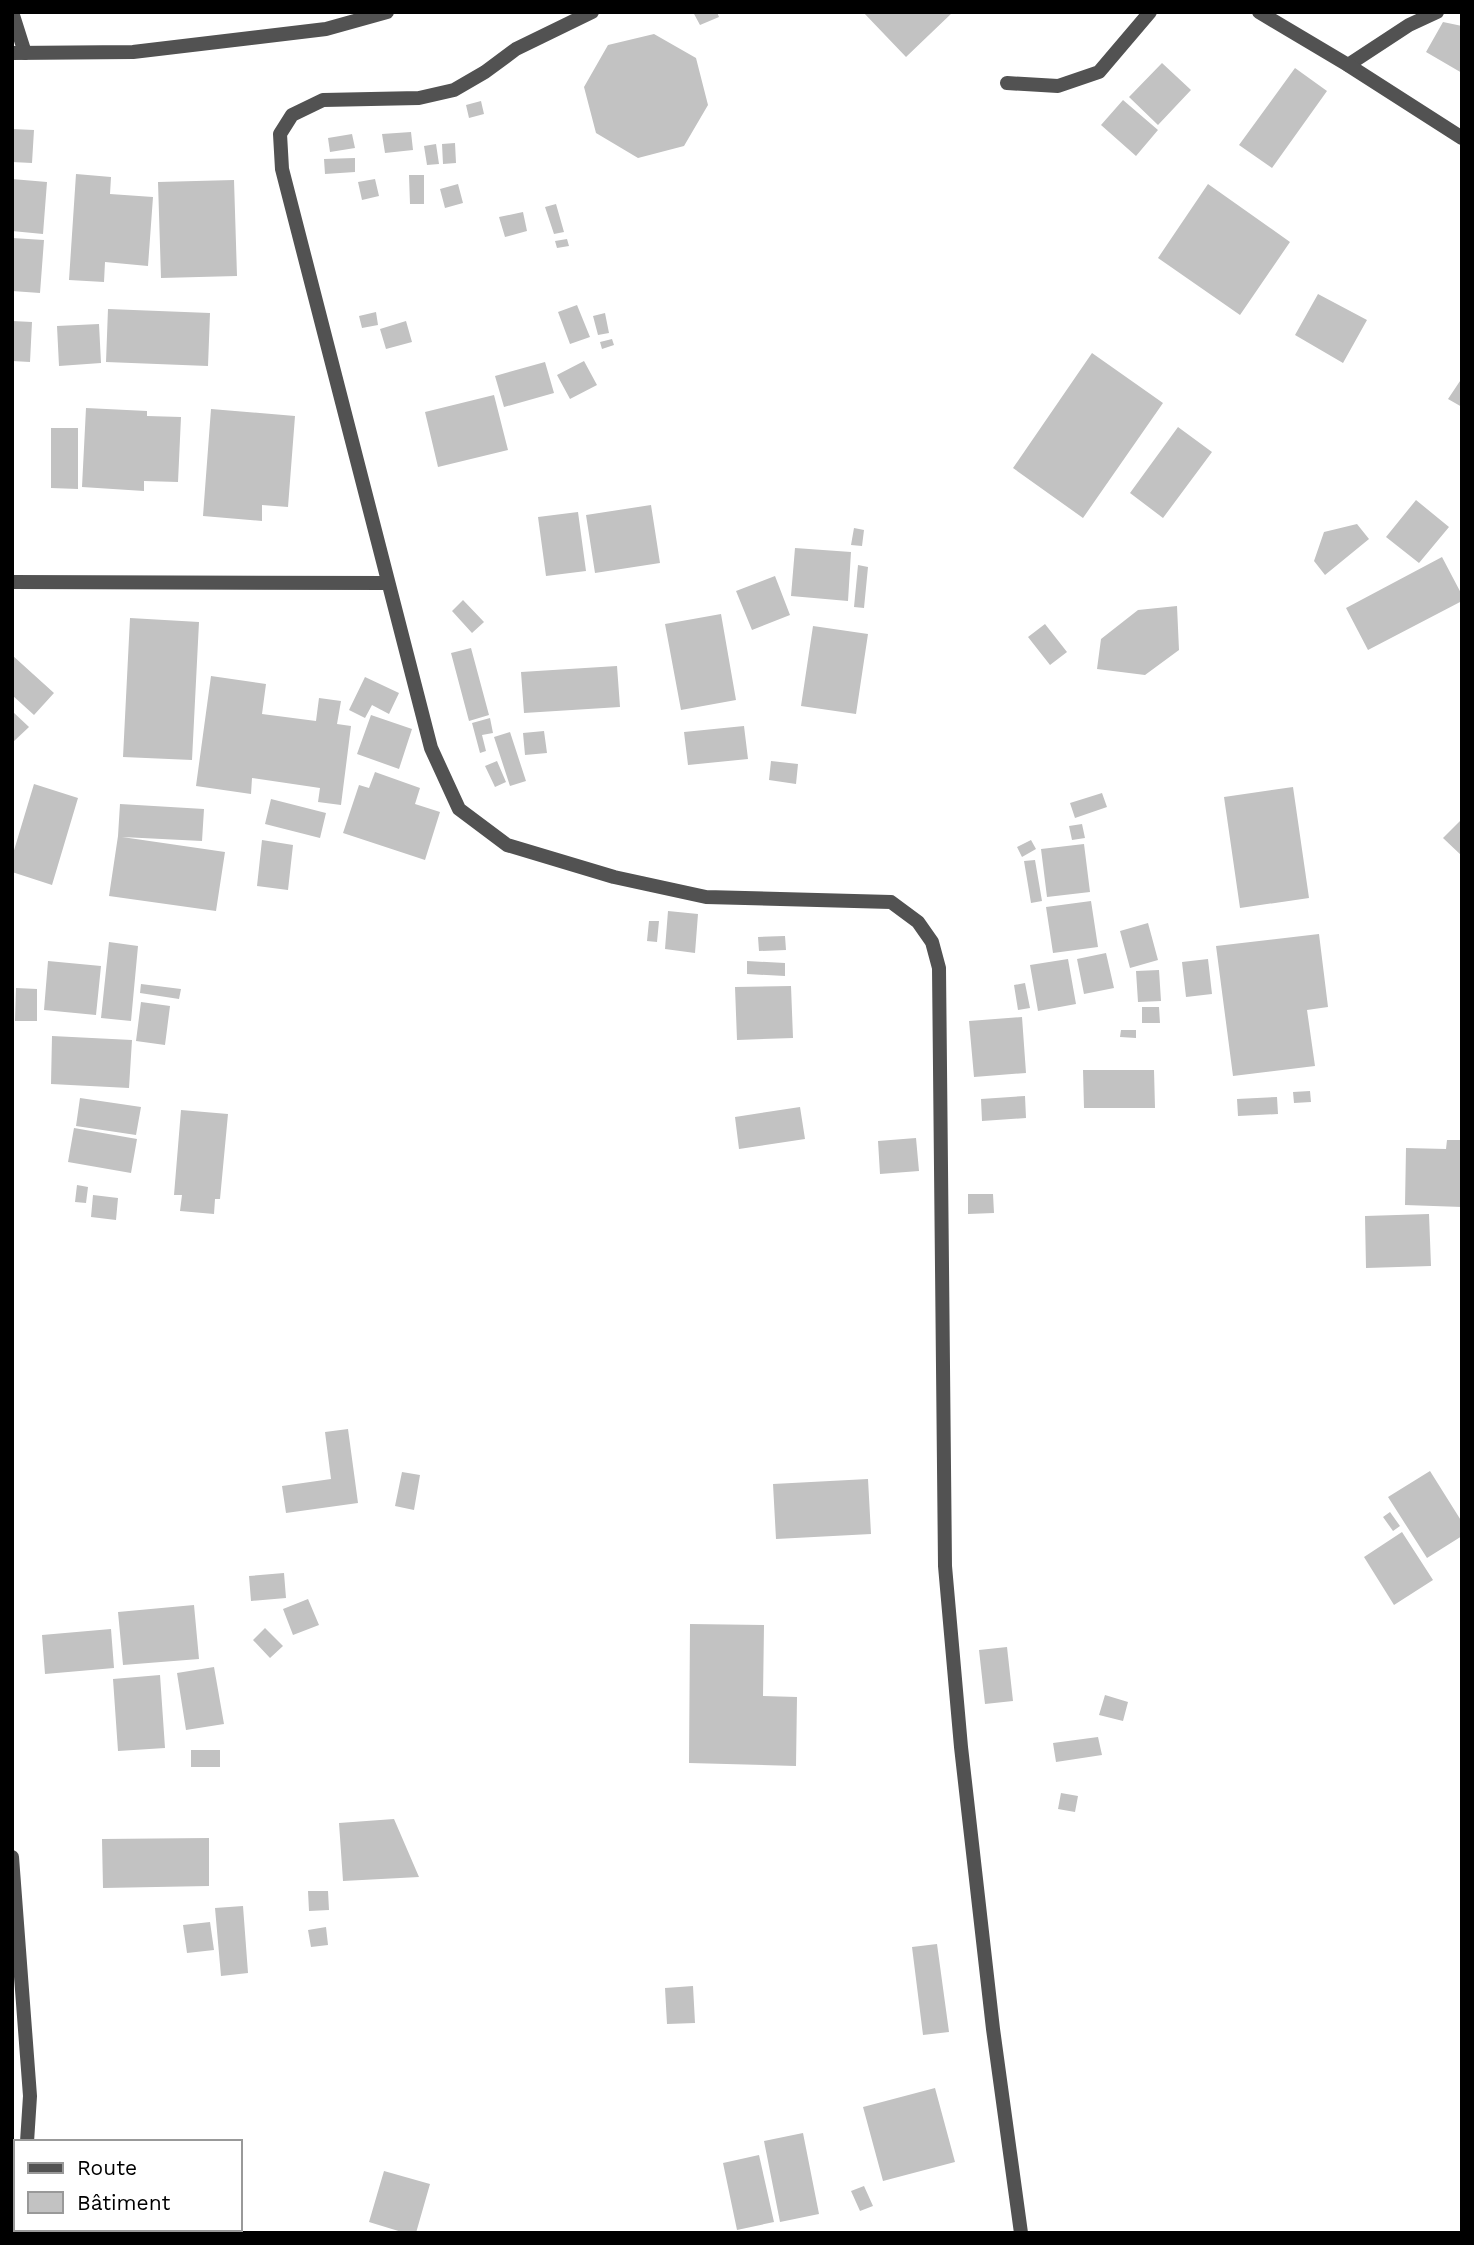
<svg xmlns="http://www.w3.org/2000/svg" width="1474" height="2245" font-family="'Work Sans',sans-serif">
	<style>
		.building { fill: #c2c2c2 }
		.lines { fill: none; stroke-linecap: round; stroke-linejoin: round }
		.service { stroke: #525252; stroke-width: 14 }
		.minor { stroke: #525252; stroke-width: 14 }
		.tertiary { stroke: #525252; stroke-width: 14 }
	</style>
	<rect width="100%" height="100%" fill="#fff"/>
	<!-- building -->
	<path class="building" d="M693 12H717L719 17 700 25Z
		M863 12H953L906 57Z
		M1443 22 1462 26V73L1426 52Z
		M654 34 696 58 708 105 684 146 638 158 596 133 584 87 608 45Z
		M1162 63 1191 90 1158 125 1129 97Z
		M1295 68 1327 91 1272 168 1239 145Z
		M1123 100 1158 130 1136 156 1101 125Z
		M481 101 484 114 469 118 466 105Z
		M12 129 34 130 32 163 12 162Z
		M411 132 413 150 385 153 382 134Z
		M352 134 355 148 330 152 328 138Z
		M455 143 456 163 443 164 442 144Z
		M436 144 439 164 427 165 424 146Z
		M355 158V172L325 174 324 159Z
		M76 174 111 177 110 194 153 197 148 266 105 262 104 282 69 280Z
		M409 175H424V204H410Z
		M12 179 47 182 43 234 12 231Z
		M375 179 379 196 362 200 358 182Z
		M234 180 237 276 161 278 158 182Z
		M458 184 463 203 445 208 440 189Z
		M1208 184 1290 242 1240 315 1158 258Z
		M556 204 564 232 554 234 545 207Z
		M523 212 527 231 505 237 499 217Z
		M12 238 44 240 40 293 12 291Z
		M567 239 569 246 557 248 555 241Z
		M1318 294 1367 320 1343 363 1295 335Z
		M577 305 590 337 570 344 558 312Z
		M108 309 210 313 208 366 106 362Z
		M376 312 378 325 362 328 359 316Z
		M605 313 609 333 598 335 593 316Z
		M12 321 32 322 30 362 12 361Z
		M406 321 412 342 386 349 380 329Z
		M99 324 101 363 59 366 57 326Z
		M612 339 614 345 602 349 600 342Z
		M1092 353 1163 403 1083 518 1013 468Z
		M584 361 597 385 570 399 557 375Z
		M545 362 554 393 504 407 495 376Z
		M1462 378V407L1448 399Z
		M494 395 508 450 438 467 425 412Z
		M86 408 147 411V416L181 417 178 482 144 481V491L82 487Z
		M211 409 295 416 288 507 262 505V521L203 516Z
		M1178 427 1212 452 1163 518 1130 493Z
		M51 428H78V489L51 488Z
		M1416 500 1449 527 1419 563 1386 537Z
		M651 505 660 563 595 573 586 515Z
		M578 512 586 571 546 576 538 517Z
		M1357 524 1369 539 1325 575 1314 561 1324 532Z
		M854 528 864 530 862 546 851 545Z
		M795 548 851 552 848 601 791 596Z
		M1442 557 1462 595V601L1368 650 1346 608Z
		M858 565 868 567 864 608 854 607Z
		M775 576 790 615 752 630 736 591Z
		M463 600 484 622 472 633 452 611Z
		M1177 606 1179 650 1145 675 1097 669 1101 639 1138 610Z
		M721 614 736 700 681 710 665 624Z
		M130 618 199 622 192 760 123 757Z
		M1045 624 1067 652 1050 665 1028 637Z
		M813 626 868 634 856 714 801 706Z
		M471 648 489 715 469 721 451 653Z
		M12 655 54 693 34 715 12 695Z
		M617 666 620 707 524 713 521 672Z
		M211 676 266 684 262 714 316 721 319 698 341 701 337 724 351 726 341 805 318 802 320 788 252 778 251 794 196 786Z
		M365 677 399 693 389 714 372 705 365 718 349 710Z
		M12 711 29 727 12 743Z
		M371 715 412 729 399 769 357 754Z
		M490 718 493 733 482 735 486 751 480 753 472 723Z
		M744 726 748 759 688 765 684 732Z
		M544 731 547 753 525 755 523 733Z
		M510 732 526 781 510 786 494 737Z
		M497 761 506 782 495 787 485 766Z
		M771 761 798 764 796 784 769 780Z
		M375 772 420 788 415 804 440 812 425 860 343 833 359 785 369 788Z
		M34 784 78 798 52 885 12 872V857Z
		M1293 787 1309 898 1240 908 1224 797Z
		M1102 793 1107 807 1075 818 1070 803Z
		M271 799 326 813 320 838 265 824Z
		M120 804 204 809 202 841 122 837 225 852 216 911 109 896 118 836Z
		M1462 819V856L1443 838Z
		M1082 824 1085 838 1072 840 1069 826Z
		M262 840 293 845 288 890 257 886Z
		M1031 840 1036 849 1022 857 1017 847Z
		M1084 844 1090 892 1047 897 1041 849Z
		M1035 860 1042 901 1031 903 1024 861Z
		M1091 901 1098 947 1053 953 1046 907Z
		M668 911 698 914 695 953 665 949Z
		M649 921H659L657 942 647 941Z
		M1148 923 1158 960 1130 968 1120 931Z
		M1319 934 1328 1007 1307 1010 1315 1066 1233 1076 1216 946Z
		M785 936 786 950 759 951 758 937Z
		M109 942 138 946 131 1021 101 1018Z
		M1106 953 1114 988 1084 994 1077 959Z
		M1068 959 1076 1004 1038 1011 1030 965Z
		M1208 959 1212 994 1186 997 1182 962Z
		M48 961 101 966 96 1015 44 1010Z
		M747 961 785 963V976L747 974Z
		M1159 970 1161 1001 1138 1002 1136 971Z
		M1025 983 1030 1008 1018 1010 1014 985Z
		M141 984 181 989 179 999 140 993Z
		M791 986 793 1038 737 1040 735 987Z
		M16 988 37 989V1021H15Z
		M141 1002 170 1006 165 1045 136 1041Z
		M1142 1007H1159L1160 1023H1142Z
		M1022 1017 1026 1073 974 1077 969 1021Z
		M1121 1030H1136V1038L1120 1037Z
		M52 1036 132 1040 129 1088 51 1084Z
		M1083 1070H1154L1155 1108H1084Z
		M1310 1091 1311 1102 1294 1103 1293 1092Z
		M1025 1096 1026 1118 982 1121 981 1099Z
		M1277 1097 1278 1114 1238 1116 1237 1099Z
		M80 1098 141 1107 136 1135 76 1126Z
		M800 1107 805 1139 739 1149 735 1117Z
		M181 1110 228 1114 220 1199H215L214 1214 180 1211 182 1195H174Z
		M74 1128 137 1139 131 1173 68 1162Z
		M916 1138 919 1171 880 1174 878 1141Z
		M1447 1140H1462V1207L1405 1205 1406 1148 1446 1149Z
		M77 1185 88 1187 86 1203 75 1202Z
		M968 1194H993L994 1213 968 1214Z
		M93 1195 118 1198 116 1220 91 1217Z
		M1429 1214 1431 1266 1366 1268 1365 1216Z
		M348 1429 358 1503 286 1513 282 1486 331 1479 325 1432Z
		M1430 1471 1462 1522V1536L1427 1558 1388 1497Z
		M402 1472 420 1475 414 1510 395 1506Z
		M868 1479 871 1534 776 1539 773 1484Z
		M1390 1512 1400 1526 1393 1531 1383 1517Z
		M1402 1532 1433 1580 1394 1605 1364 1557Z
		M284 1573 286 1598 251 1601 249 1576Z
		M308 1599 319 1625 293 1635 283 1609Z
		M194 1605 199 1659 123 1665 118 1612Z
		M690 1624 764 1625 763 1696 797 1697 796 1766 689 1763Z
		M265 1628 283 1646 270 1658 253 1640Z
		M111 1629 114 1668 45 1674 42 1635Z
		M1007 1647 1013 1701 985 1704 979 1650Z
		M214 1667 224 1724 186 1730 177 1673Z
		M160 1675 165 1748 118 1751 113 1679Z
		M1105 1695 1128 1702 1123 1721 1099 1715Z
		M1098 1737 1102 1755 1056 1762 1053 1743Z
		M191 1750H220V1767H191Z
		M1061 1793 1078 1796 1075 1812 1058 1809Z
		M394 1819 419 1877 343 1881 339 1823Z
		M209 1838V1886L103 1888 102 1839Z
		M308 1891H328L329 1910 309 1911Z
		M243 1906 248 1973 221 1976 215 1908Z
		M210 1922 214 1950 187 1953 183 1925Z
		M326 1927 328 1945 311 1947 308 1930Z
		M937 1944 949 2032 923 2035 912 1947Z
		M693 1986 695 2023 667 2024 665 1988Z
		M935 2088 955 2162 883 2181 863 2107Z
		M803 2133 819 2214 780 2222 764 2141Z
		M759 2155 774 2222 737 2230 723 2163Z
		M384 2171 430 2184 416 2233H405L369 2222Z
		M864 2186 873 2206 860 2211 851 2191Z"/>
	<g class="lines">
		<!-- service -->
		<path class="service" d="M1007 83 1058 86 1099 72 1150 12"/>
		<!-- minor -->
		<path class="minor" d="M12 12 25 53
			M592 12 516 49 485 72 454 90 419 98 323 100 292 115 280 134 282 169 431 748 459 809 507 845 614 877 706 897 891 902 918 922 932 942 939 968 945 1566 961 1747 993 2029 1021 2233
			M1348 65 1409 25 1437 12
			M12 582 388 583
			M12 1857 30 2096 27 2142
			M20 2233V2229"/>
		<!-- tertiary -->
		<path class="tertiary" d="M1259 12 1348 65 1462 138
			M12 53 133 52 326 29 387 12"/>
	</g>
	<!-- border -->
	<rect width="1474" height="2245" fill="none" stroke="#000000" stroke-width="28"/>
	<!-- legend -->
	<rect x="14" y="2140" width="228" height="91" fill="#ffffff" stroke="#999999" stroke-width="2"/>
	<rect x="28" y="2163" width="35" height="10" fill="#525252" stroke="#999999" stroke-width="2"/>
	<text x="77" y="2175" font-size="21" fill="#000000">Route</text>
	<rect x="28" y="2192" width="35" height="21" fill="#c2c2c2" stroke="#999999" stroke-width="2"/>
	<text x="77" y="2210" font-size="21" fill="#000000">Bâtiment</text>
</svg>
